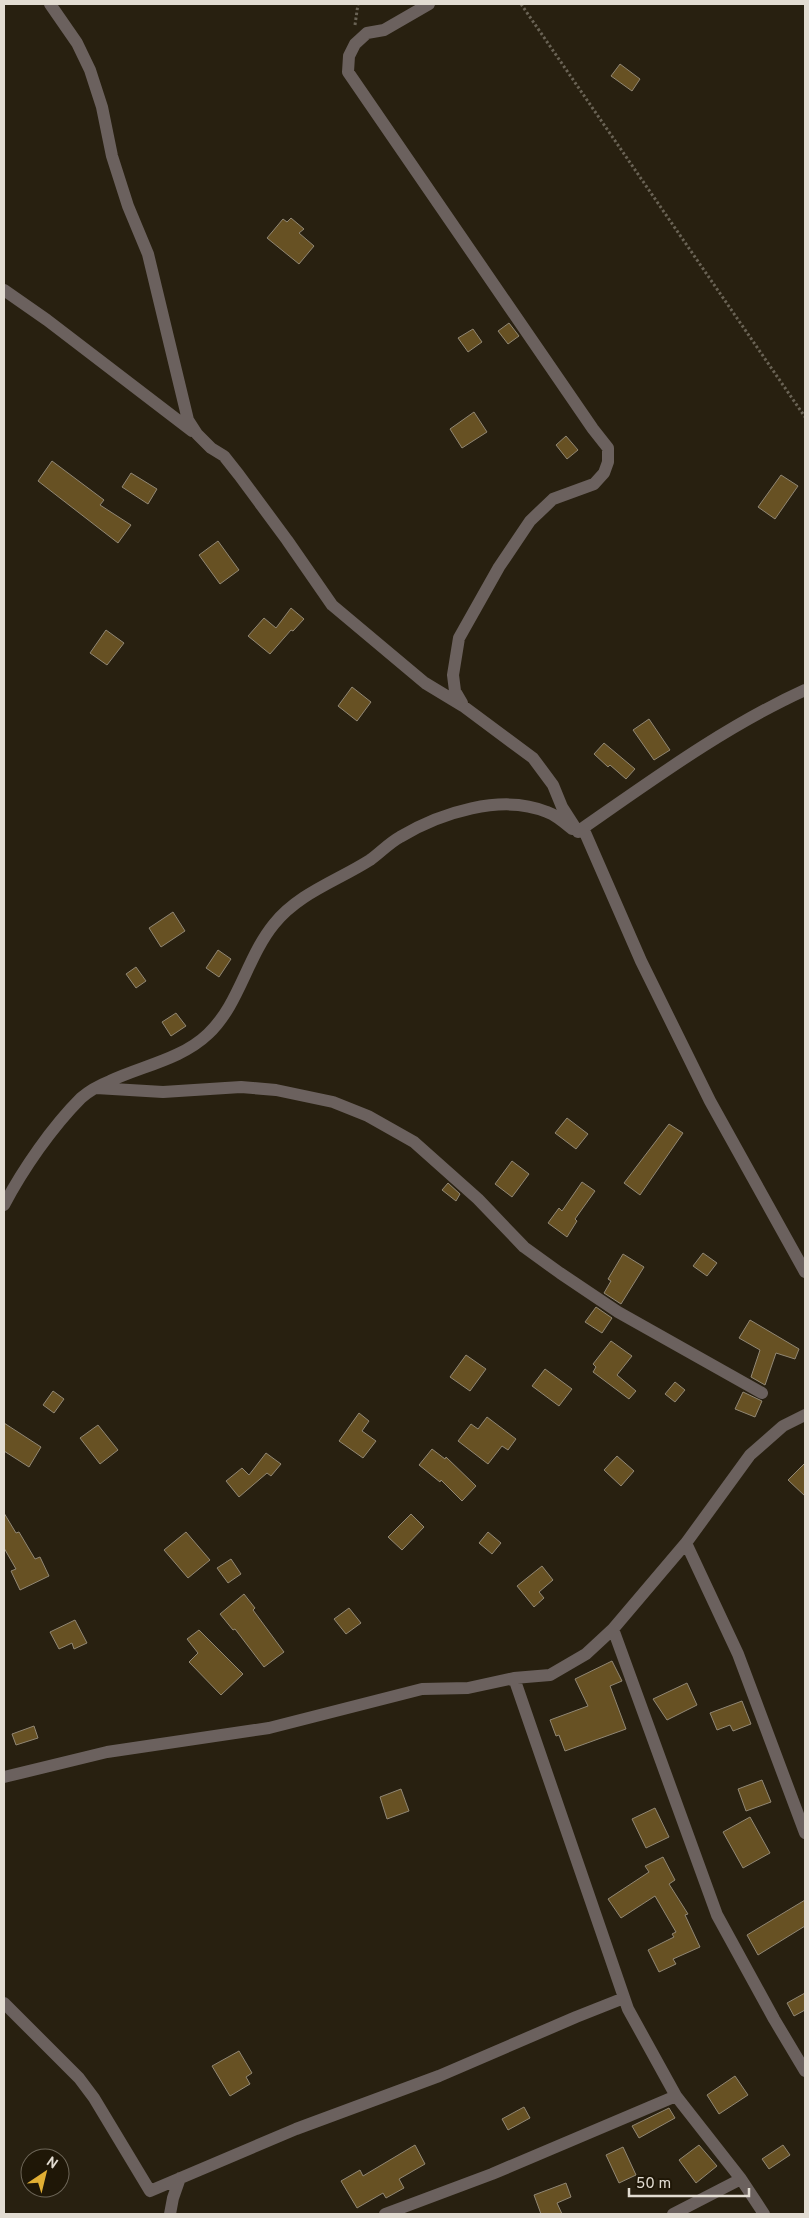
<svg xmlns="http://www.w3.org/2000/svg" width="809" height="2218" font-family="Overpass,sans-serif">
	<style>
		.building { fill: #675123; stroke: #918774 }
		.lines { fill: none; stroke-linecap: round; stroke-linejoin: round }
		.path { stroke: #6a6355; stroke-width: 3; stroke-dasharray: 2.5 2.5; stroke-linecap: butt }
		.street { stroke: #6b615e; stroke-width: 12 }
	</style>
	<rect width="100%" height="100%" fill="#282010"/>
	<!-- building -->
	<path class="building" d="M620 64 640 79 632 91 611 76Z
		M291 218 304 229 299 233 314 246 299 264 267 238 283 219 287 222Z
		M509 323 519 336 508 344 498 331Z
		M473 329 482 342 468 352 458 338Z
		M474 412 487 432 462 448 450 429Z
		M566 436 578 450 567 459 556 445Z
		M52 461 104 500 100 505 131 525 118 543 38 481Z
		M131 473 157 489 148 504 122 487Z
		M781 475 798 486 775 519 758 507Z
		M218 541 239 570 220 584 199 555Z
		M291 608 304 619 293 631 291 630 270 654 248 636 264 618 276 628Z
		M106 630 124 643 107 665 90 653Z
		M352 687 371 702 357 721 338 706Z
		M649 719 670 750 654 760 633 730Z
		M604 743 635 769 626 779 610 765 608 767 594 754Z
		M173 912 185 931 161 947 149 928Z
		M218 950 231 959 219 977 206 968Z
		M136 967 146 981 136 988 126 974Z
		M176 1013 186 1026 171 1036 162 1022Z
		M567 1118 588 1134 576 1149 555 1133Z
		M669 1124 683 1133 640 1195 624 1183Z
		M512 1161 529 1174 512 1197 495 1184Z
		M582 1182 595 1191 575 1219 577 1221 567 1237 548 1223 559 1208 562 1211Z
		M448 1183 460 1194 456 1201 442 1190Z
		M703 1253 717 1263 707 1276 693 1266Z
		M623 1254 644 1267 621 1304 604 1293 611 1281 608 1279Z
		M596 1307 612 1318 602 1333 585 1322Z
		M750 1320 799 1349 795 1359 776 1353 765 1385 751 1377 760 1350 739 1338Z
		M611 1341 632 1356 617 1375 636 1391 629 1399 593 1372 596 1367 593 1364Z
		M466 1355 486 1369 470 1391 450 1377Z
		M545 1369 572 1389 559 1406 532 1386Z
		M675 1382 685 1390 675 1402 665 1394Z
		M53 1391 64 1399 54 1413 43 1405Z
		M743 1392 762 1401 755 1417 735 1409Z
		M359 1413 369 1421 362 1431 376 1441 363 1458 339 1441Z
		M487 1417 516 1439 508 1450 502 1446 488 1464 458 1441 471 1424 478 1429Z
		M4 1423 41 1447 29 1467 4 1451Z
		M98 1425 118 1450 100 1464 80 1438Z
		M432 1449 445 1459 446 1457 476 1486 462 1501 441 1480 440 1482 419 1465Z
		M266 1453 281 1464 271 1476 267 1473 239 1497 226 1481 242 1468 249 1475Z
		M617 1456 634 1471 621 1486 604 1470Z
		M805 1463V1496L788 1480Z
		M4 1513 16 1533 19 1532 35 1559 40 1557 49 1576 20 1590 11 1571 16 1569 4 1548Z
		M411 1514 424 1527 402 1550 388 1537Z
		M186 1532 210 1560 188 1578 164 1550Z
		M488 1532 501 1543 492 1554 479 1543Z
		M231 1559 241 1574 228 1583 217 1568Z
		M542 1566 553 1580 539 1592 544 1598 534 1607 517 1586Z
		M244 1594 255 1608 253 1610 284 1652 264 1667 235 1629 233 1630 220 1614Z
		M349 1608 361 1623 346 1634 334 1619Z
		M75 1620 87 1643 74 1649 72 1643 59 1649 50 1632Z
		M199 1630 243 1674 221 1695 189 1662 198 1653 187 1639Z
		M612 1661 622 1681 610 1686 626 1729 565 1751 559 1735 556 1736 550 1720 588 1706 575 1679Z
		M687 1683 697 1705 667 1720 653 1699Z
		M742 1701 751 1724 733 1731 730 1725 717 1730 710 1713Z
		M34 1726 38 1738 16 1745 12 1734Z
		M762 1780 771 1802 746 1811 738 1789Z
		M401 1789 409 1811 387 1819 380 1797Z
		M655 1808 669 1837 646 1848 632 1819Z
		M750 1817 770 1853 743 1868 723 1832Z
		M663 1857 675 1880 669 1884 688 1914 685 1915 700 1947 673 1959 676 1964 659 1972 648 1950 674 1937 672 1934 676 1932 655 1896 621 1918 608 1899 649 1872 645 1866Z
		M805 1900V1926L758 1955 747 1935Z
		M805 1993V2010L794 2016 787 2003Z
		M239 2051 252 2073 246 2077 250 2084 230 2096 212 2066Z
		M735 2076 748 2095 719 2114 707 2095Z
		M524 2107 530 2118 508 2130 502 2119Z
		M669 2108 675 2118 639 2138 632 2126Z
		M415 2145 425 2164 399 2179 404 2188 386 2198 383 2193 357 2208 341 2181 360 2170 363 2176Z
		M699 2145 717 2166 696 2183 679 2160Z
		M783 2145 790 2155 769 2169 762 2159Z
		M623 2147 636 2175 619 2183 606 2155Z
		M566 2183 571 2197 557 2203 562 2214H541L534 2195Z"/>
	<g class="lines">
		<!-- path -->
		<path class="path" d="M521 4 805 417
			M355 25 358 4"/>
		<!-- street -->
		<path class="street" d="M50 4 77 43 90 70 102 107 112 156 128 206 148 254 188 420 197 434 211 448 224 456 239 475 287 540 332 605 425 683 463 706 533 758 553 785 562 807 578 832 583 828 641 961 710 1101 805 1272
			M429 4 384 30 367 33 355 44 349 56 348 72 593 429 608 448V462L604 473 594 484 553 499 530 521 499 567 459 638 453 675 455 691 462 703
			M4 290 47 320 192 431
			M583 828C655 778 726 726 805 690
			M96 1088 163 1092 241 1087 276 1090 333 1102 368 1116 414 1142 478 1199 524 1247 560 1273 618 1312 762 1393
			M4 1205C23 1169 52 1127 81 1098 89 1091 100 1085 110 1081 142 1066 182 1059 208 1034 239 1005 247 957 274 924 299 893 337 881 370 860 380 853 389 843 400 837 440 813 502 793 547 812 556 815 565 823 572 829
			M686 1543 738 1654 805 1833
			M613 1629 717 1915 774 2019 805 2071
			M514 1678 628 2009 676 2096 741 2179 673 2214
			M4 1777 107 1752 269 1728 422 1689 468 1688 514 1678 550 1675 586 1654 613 1629 686 1543 750 1455 783 1426 805 1415
			M4 2003 79 2078 94 2098 150 2191 296 2129 439 2076 576 2017 624 1998
			M741 2179 764 2214
			M170 2214 173 2198 180 2178
			M385 2214 492 2174 676 2096"/>
	</g>
	<!-- border -->
	<rect width="809" height="2218" fill="none" stroke="#e2dcd2" stroke-width="10"/>
	<!-- north arrow -->
	<g transform="translate(45 2173) rotate(35)"><circle r="24" fill="#1f1707" stroke="#6d6658"/>
	<path d="M0-4L9 19L0 12L-9 19Z" fill="#e1af34"/>
	<text y="-8" font-size="14" font-weight="bold" text-anchor="middle" fill="#e2dcd2">N</text>
	</g>
	<!-- scale -->
	<path d="M629 2188v8h120v-8" fill="none" stroke="#e2dcd2" stroke-width="2.5"/>
	<text x="636" y="2188" font-size="15" fill="#e2dcd2" stroke="#1f1707" stroke-width="4" paint-order="stroke">50 m</text>
</svg>
